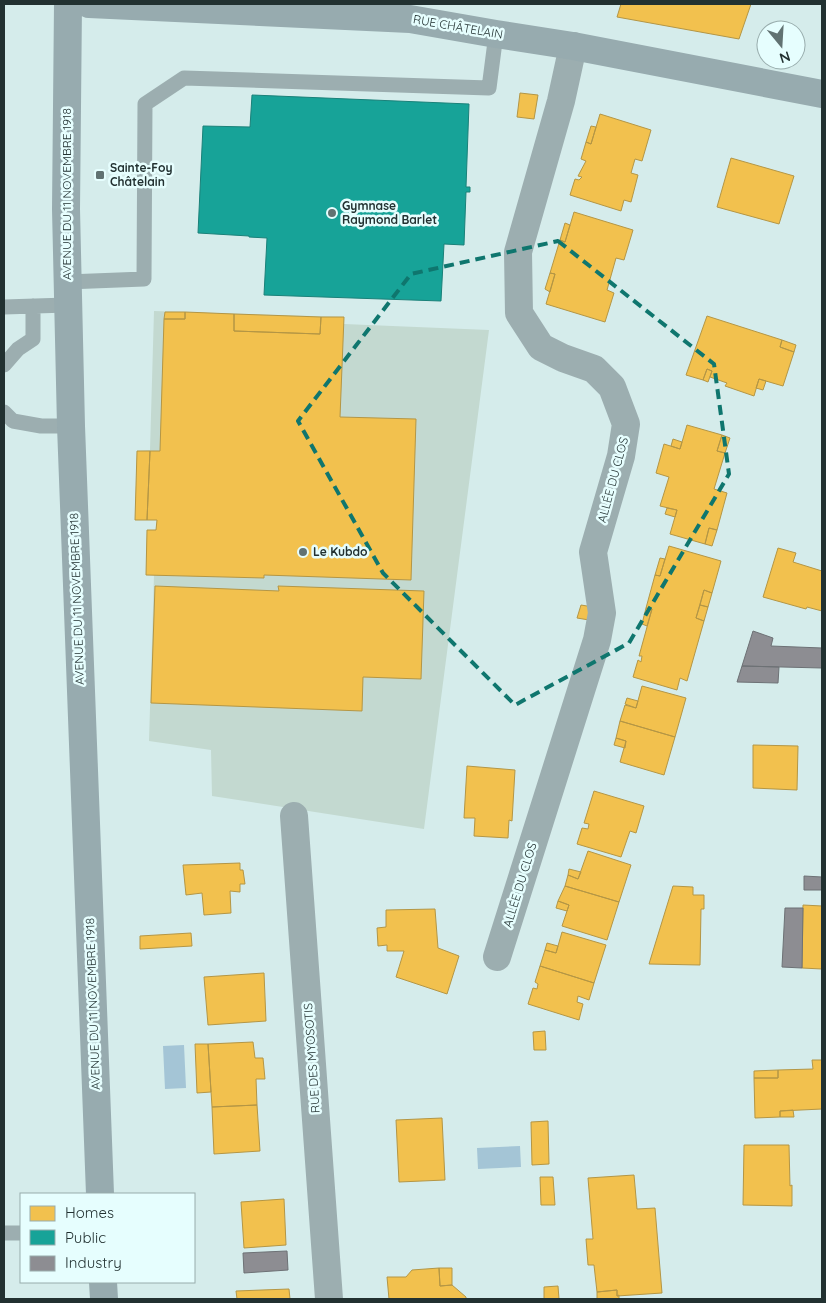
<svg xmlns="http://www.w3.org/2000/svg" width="826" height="1303" font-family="Quicksand,sans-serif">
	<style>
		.green { fill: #c3d9d0 }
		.water { fill: #a4c5d6 }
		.homes { fill: #f2c14e; stroke: #b49645 }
		.public { fill: #17a398; stroke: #1a8179 }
		.industry { fill: #8d8d92; stroke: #6d7175 }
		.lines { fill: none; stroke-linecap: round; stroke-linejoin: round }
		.lane { stroke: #9caeb0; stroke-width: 15 }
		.street { stroke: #9caeb0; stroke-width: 28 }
		.secondary { stroke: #97abaf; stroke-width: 28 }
		.marked { fill: none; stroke: #0f766e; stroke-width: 4; stroke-dasharray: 10 6; stroke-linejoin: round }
		.poi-dot { fill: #617272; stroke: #e6fefe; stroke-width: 2 }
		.labels { text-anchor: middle; stroke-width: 5; stroke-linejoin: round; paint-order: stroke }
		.street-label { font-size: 12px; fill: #223131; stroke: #e6fefe }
		.poi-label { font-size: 12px; font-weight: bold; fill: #223131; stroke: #e6fefe; text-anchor: start }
	</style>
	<rect width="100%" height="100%" fill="#d5eceb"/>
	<!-- green -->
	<path class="green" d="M154 311 344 317V324L489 330 424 829 212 796 211 750 149 741 154 575H146L147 530H156L157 520H135L137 451 150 450Z"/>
	<!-- water -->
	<path class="water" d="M184 1045 186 1088 165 1089 163 1046Z
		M520 1146 521 1167 478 1169 477 1148Z"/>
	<!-- homes -->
	<path class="homes" d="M621 4H751L739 39 617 17Z
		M520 93 538 95 534 119 517 117Z
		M600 114 651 130 642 161 635 159 631 173 638 175 631 202 624 200 621 211 570 195 575 179 579 180 582 177 578 176 586 161 581 159 586 142 591 144Z
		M591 126 596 127 591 144 586 142Z
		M731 158 794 176 779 224 717 207Z
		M574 212 633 230 624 260 616 258 607 290 614 293 605 322 546 304 555 274 550 273 560 240 565 242Z
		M565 223 570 225 565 242 560 240Z
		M550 273 555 274 550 292 545 289Z
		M165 312H185V319H164Z
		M185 312 234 314V331L320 334 321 317H344L340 417 416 419 411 580 264 575V578L146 575 147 530H156L157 520H147L150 451H160L164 319H185Z
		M234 314 321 317 320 334 234 331Z
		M707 316 782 340 780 347 794 352 783 386 759 379 754 396 725 386 727 383 710 377 712 371 707 369 703 380 686 375Z
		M782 340 796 345 794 352 780 347Z
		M707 369 712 371 708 382 703 380Z
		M759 379 766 381 763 390 756 388Z
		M687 425 722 435 717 451 725 453 714 489 727 493 717 530 709 528 705 544 670 534 677 510 660 506 669 477 656 473 664 444 680 449Z
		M722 435 730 438 725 453 717 451Z
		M673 439 682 442 680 449 671 446Z
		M137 451H150L147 520H135Z
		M667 508 677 510 675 517 665 514Z
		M709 528 717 530 712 546 705 544Z
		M669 546 721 561 712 593 704 590 696 618 704 621 687 681 680 678 677 690 633 677 638 660 641 662 642 656H639L652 609 646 608 655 575 660 576Z
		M778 548 796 553 793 562 822 571V611L807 607 806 609 763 597Z
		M660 558 665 559 660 576 655 575Z
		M155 586 279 591 278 586 424 591 421 679 363 677 362 711 151 703Z
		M704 590 712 593 708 607 700 605Z
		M581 605 593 607 589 620 577 618Z
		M700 605 708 607 704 621 696 618Z
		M646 608 652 609 647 626 642 624Z
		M642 686 686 698 675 737 620 721 625 705 636 708Z
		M627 698 638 701 636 708 625 704Z
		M620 721 675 737 664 775 620 762 626 741 616 738Z
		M616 738 626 741 625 748 614 745Z
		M753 745 798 746 797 790 753 788Z
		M467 766 515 770 512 821 509 820 508 838 474 836 475 818H464Z
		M594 791 644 806 636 833 630 831 621 857 577 844 582 828 588 829 589 824 584 823Z
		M588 851 631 865 619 902 565 886 568 875 578 879Z
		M240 863V870H243L245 884H240V892L230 891 231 913 204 915 202 893 186 895 183 865Z
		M569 869 581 872 578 879 568 875Z
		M565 886 619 902 607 940 562 926 569 905 558 901Z
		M673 886 693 887V895H704V909H701L700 965 649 964Z
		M558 901 569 905 567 911 556 908Z
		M803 905 822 906V969L802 968Z
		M435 909 438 948 459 956 447 994 396 977 404 951H387V945L378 946 377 928 386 927V910Z
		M562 932 606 945 594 983 540 966 545 950 556 953Z
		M191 933 192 946 140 949V936Z
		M547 943 558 946 556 953 545 950Z
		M540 966 594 983 589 1000 578 996 577 1002 583 1004 579 1020 528 1004 533 988 537 989 538 984 535 982Z
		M264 973 266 1021 208 1025 204 977Z
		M545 1031 546 1050H534L533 1032Z
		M253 1042 255 1058H263L265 1079H256L257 1105 212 1107 208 1044Z
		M195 1044H208L211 1092 197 1093Z
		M812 1060H822V1109L780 1111V1117L755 1118 754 1078H778V1070L813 1069Z
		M778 1070V1078H754V1071Z
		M257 1105 260 1151 214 1154 212 1107Z
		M793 1110 794 1117H780V1111Z
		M442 1118 445 1180 399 1182 396 1120Z
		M548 1121 549 1164 532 1165 531 1122Z
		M744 1145H789L790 1186 792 1185V1206L743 1205Z
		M634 1175 637 1209 655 1208 662 1293 617 1296V1290L597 1292 594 1265H588L586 1239H593L588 1178Z
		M540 1177H553L555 1205H541Z
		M284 1199 286 1245 244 1248 241 1202Z
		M439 1268 440 1286 452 1285 466 1297V1299H389L387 1277H406L412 1270Z
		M439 1268H452V1285L440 1286Z
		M558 1286 559 1299H544V1287Z
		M289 1289 290 1299H237L236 1291Z
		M617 1290V1296L619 1295V1299H597V1292Z"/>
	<!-- public -->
	<path class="public" d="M252 95 469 104 466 187H470V192H466L464 245 444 244 441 301 264 295 267 238 249 237V236L198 233 203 126 250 127Z"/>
	<!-- industry -->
	<path class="industry" d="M753 631 773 638 771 646 822 648V668L742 666Z
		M742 666 779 667 778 683 737 682Z
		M804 876 822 877V890H804Z
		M785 908H803L802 968 782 967Z
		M287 1251 288 1270 244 1273 243 1253Z"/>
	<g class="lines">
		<!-- lane -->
		<path class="lane" d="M67 282 144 279 145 104 184 78 489 88 496 34
			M4 307 67 305
			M4 365 18 349 33 339V306
			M4 412 13 421 41 426H71
			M4 1233H21"/>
		<!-- street -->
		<path class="street" d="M294 816 329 1299
			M497 957 597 640 602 613 593 552 621 456 626 424 612 387 594 369 563 358 541 347 519 313 518 252 561 101 573 46"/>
		<!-- secondary -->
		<path class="secondary" d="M68 4 66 209 71 426 100 1194
			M89 4 410 19 496 34 573 46 822 94
			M103 1282 104 1299"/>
	</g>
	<!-- marked area -->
	<path class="marked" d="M558 241 714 364 729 474 629 643 515 705 383 573 298 421 411 274Z"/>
	<!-- markers -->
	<g class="poi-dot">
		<rect x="95" y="170" width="10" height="10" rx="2.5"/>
		<circle cx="332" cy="213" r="5"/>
		<circle cx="303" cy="552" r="5"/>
	</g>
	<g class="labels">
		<!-- street labels -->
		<g class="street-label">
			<text transform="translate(458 27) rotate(10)" y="4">RUE CHÂTELAIN</text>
			<text transform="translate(67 194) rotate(-90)" y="4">AVENUE DU 11 NOVEMBRE 1918</text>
			<text transform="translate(613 480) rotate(-75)" y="4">ALLÉE DU CLOS</text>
			<text transform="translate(77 599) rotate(-92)" y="4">AVENUE DU 11 NOVEMBRE 1918</text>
			<text transform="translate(520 885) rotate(-73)" y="4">ALLÉE DU CLOS</text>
			<text transform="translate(93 1004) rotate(-92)" y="4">AVENUE DU 11 NOVEMBRE 1918</text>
			<text transform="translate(312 1058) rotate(-94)" y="4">RUE DES MYOSOTIS</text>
		</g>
		<!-- poi labels -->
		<g class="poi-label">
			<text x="110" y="172">Sainte-Foy<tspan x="110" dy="14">Châtelain</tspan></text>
			<text x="342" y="210">Gymnase<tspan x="342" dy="14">Raymond Barlet</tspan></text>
			<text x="313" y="556">Le Kubdo</text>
		</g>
	</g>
	<!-- border -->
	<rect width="826" height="1303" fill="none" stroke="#223131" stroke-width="10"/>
	<!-- legend -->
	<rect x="20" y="1193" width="175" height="90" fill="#e6fefe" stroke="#98acac"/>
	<rect x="30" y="1206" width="25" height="15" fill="#f2c14e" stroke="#98acac"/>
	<text x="65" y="1218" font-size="15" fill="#223131">Homes</text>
	<rect x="30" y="1230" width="25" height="15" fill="#17a398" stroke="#98acac"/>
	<text x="65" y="1243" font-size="15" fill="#223131">Public</text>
	<rect x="30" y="1256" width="25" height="15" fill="#8d8d92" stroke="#98acac"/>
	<text x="65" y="1268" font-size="15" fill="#223131">Industry</text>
	<!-- north arrow -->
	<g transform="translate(781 45) rotate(162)"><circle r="24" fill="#e6fefe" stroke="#98acac"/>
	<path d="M0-4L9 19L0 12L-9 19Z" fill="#617272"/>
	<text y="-8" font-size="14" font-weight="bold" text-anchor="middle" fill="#223131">N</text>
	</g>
</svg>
